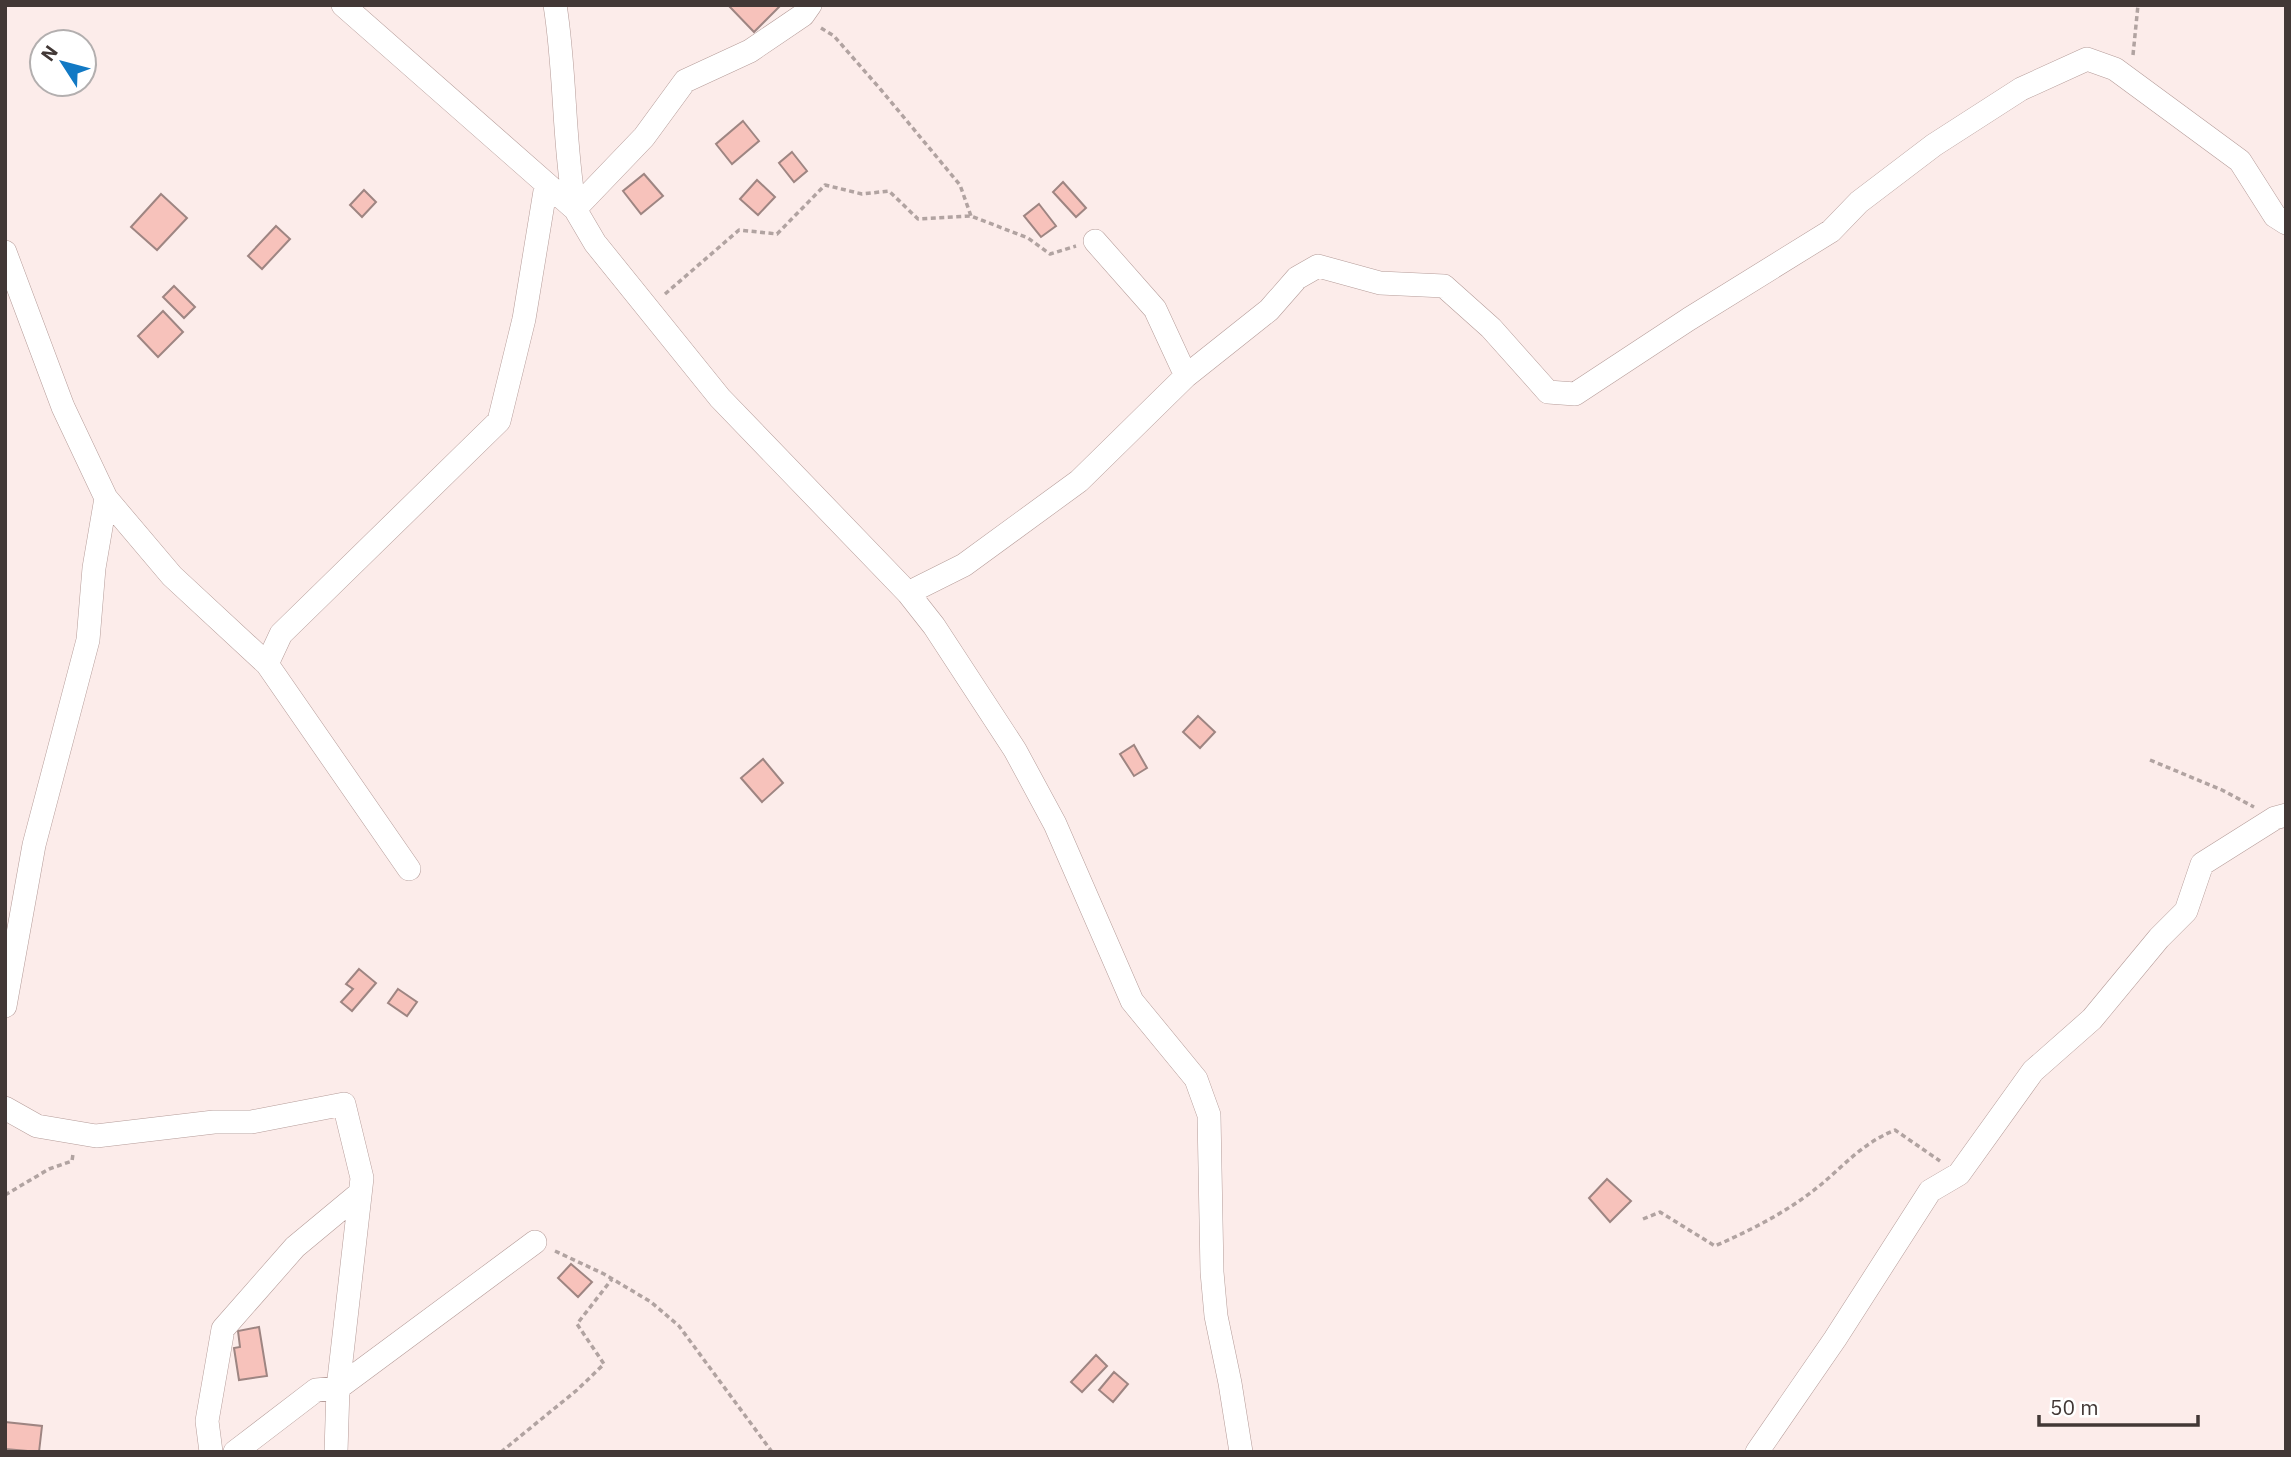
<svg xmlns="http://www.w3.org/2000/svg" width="2291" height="1457" font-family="'IBM Plex Sans',sans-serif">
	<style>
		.building { fill: #f7c2bb; stroke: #9e8582; stroke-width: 2 }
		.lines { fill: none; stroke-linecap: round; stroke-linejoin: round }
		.minor-casing { stroke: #b59c99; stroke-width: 24 }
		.path { stroke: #b1a3a1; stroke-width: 3.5; stroke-dasharray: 5 3.5; stroke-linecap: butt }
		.minor { stroke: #fff; stroke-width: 23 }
	</style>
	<rect width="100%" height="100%" fill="#fcecea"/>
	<!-- building -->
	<path class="building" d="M728 5H781L754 32Z
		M743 121 759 141 732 164 716 144Z
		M792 152 807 171 794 182 779 163Z
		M644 174 663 196 641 214 623 191Z
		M757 180 775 197 758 215 740 199Z
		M1063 182 1086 208 1076 217 1053 192Z
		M364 190 376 202 362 217 350 205Z
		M161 194 187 218 157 250 131 227Z
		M1039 204 1056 226 1041 237 1024 216Z
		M276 226 290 239 262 269 248 256Z
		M174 286 195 307 184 318 163 297Z
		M163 311 183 332 158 357 138 336Z
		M1198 716 1215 732 1200 748 1183 732Z
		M1134 745 1147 768 1134 776 1120 754Z
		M763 759 783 783 762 802 741 778Z
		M359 969 376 983 352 1011 341 1002 353 989 346 984Z
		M398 989 417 1002 407 1016 388 1003Z
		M1607 1179 1631 1201 1610 1222 1589 1198Z
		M571 1264 592 1282 578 1297 558 1278Z
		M259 1327 267 1376 239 1380 234 1348 240 1347 238 1331Z
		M1096 1355 1107 1366 1082 1392 1071 1382Z
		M1114 1372 1128 1384 1113 1402 1099 1390Z
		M5 1422 42 1426 39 1452 5 1449Z"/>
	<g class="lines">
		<!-- minor casing -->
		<g class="minor-casing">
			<path id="minor" d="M343 5 575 209 595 243 720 398 908 593 934 626 1015 750 1055 824 1132 1001 1196 1079 1209 1115 1212 1272 1216 1316 1230 1383 1241 1452
				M555 5C566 73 563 142 575 209
				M575 209 644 137 685 81 750 51 803 15 810 5
				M1095 241 1155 309 1186 376
				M5 252 63 407 106 498 172 576 267 664
				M908 593 964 565 1079 481 1186 376 1269 310 1297 278 1318 266 1380 283 1444 286 1491 328 1548 392 1575 394 1689 319 1831 231 1859 202 1934 145 2021 89 2087 59 2115 69 2240 161 2275 216 2286 223
				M409 869 267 664 281 634 499 421 524 319 546 185
				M5 1006 34 845 88 640 94 568 106 498
				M5 1108 37 1126 96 1136 214 1122H251L344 1104 362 1178 338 1388 336 1452
				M211 1452 207 1421 223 1329 295 1247 360 1193
				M235 1452 316 1390 338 1388 535 1242
				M1757 1452 1835 1339 1930 1191 1959 1174 2033 1071 2092 1019 2159 938 2186 911 2202 864 2275 818 2286 815"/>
		</g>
		<!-- path -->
		<path class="path" d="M821 28 834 36 882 91 960 185 971 216
			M2133 55 2138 5
			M665 294 739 230 777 234 825 185 862 194 889 191 918 219 971 216 1028 238 1050 254 1076 246
			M2150 760 2222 790 2254 807
			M5 1195 49 1169 72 1161 73 1154
			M1643 1219 1660 1212 1715 1246C1751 1230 1787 1212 1818 1187 1845 1165 1861 1144 1895 1130L1940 1161
			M555 1251 604 1274 651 1302 679 1326 772 1452
			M501 1452 577 1390 604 1364 577 1324 612 1279"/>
		<!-- minor -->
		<use href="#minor" class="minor"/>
	</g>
	<!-- border -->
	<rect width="2291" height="1457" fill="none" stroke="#423836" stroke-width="14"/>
	<!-- north arrow -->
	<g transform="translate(63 63) rotate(306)"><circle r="33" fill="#ffffff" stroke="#b3afaf" stroke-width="2"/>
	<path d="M0-5L12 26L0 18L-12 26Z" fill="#1279c4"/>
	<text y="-10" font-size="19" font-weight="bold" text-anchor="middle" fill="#423836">N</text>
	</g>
	<!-- scale -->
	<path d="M2039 1415v10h159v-10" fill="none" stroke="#423836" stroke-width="3.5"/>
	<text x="2050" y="1415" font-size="21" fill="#423836" stroke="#ffffff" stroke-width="5" paint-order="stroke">50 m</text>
</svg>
